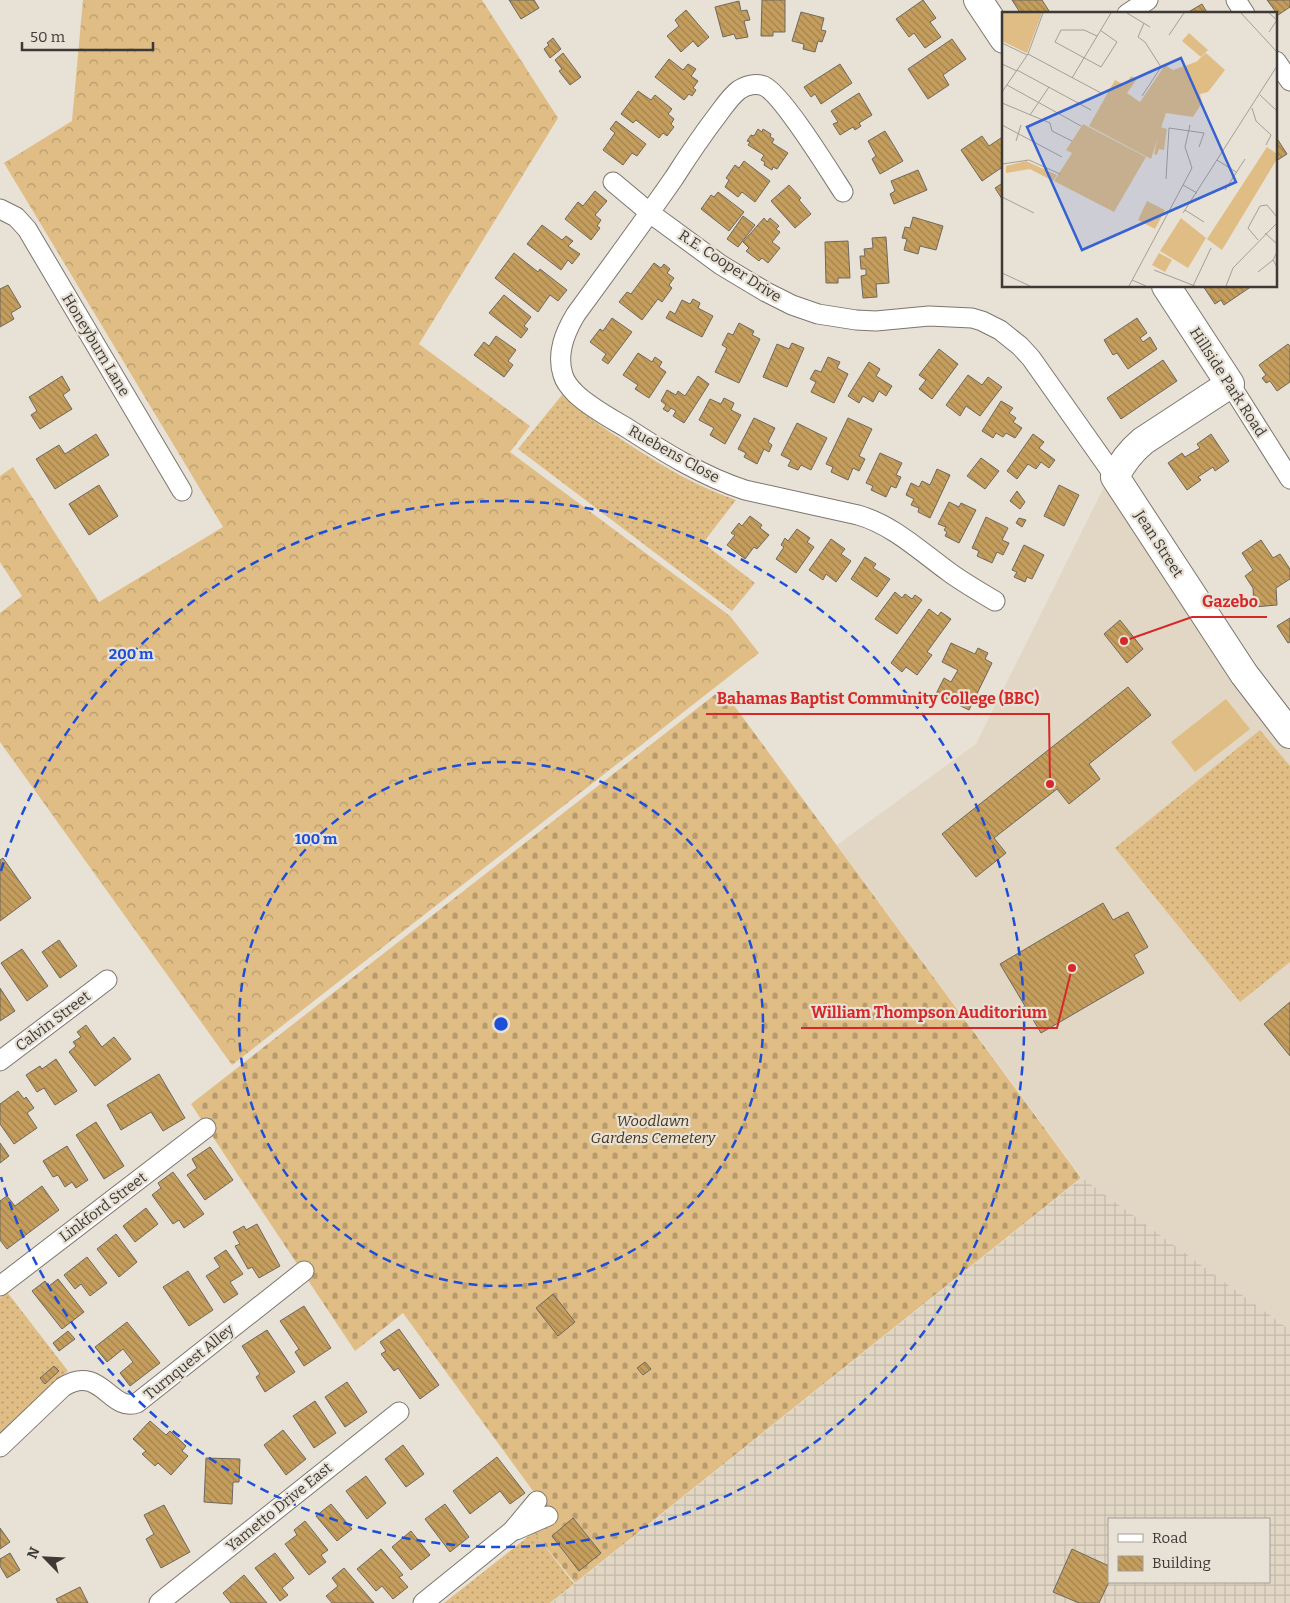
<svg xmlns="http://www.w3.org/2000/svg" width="1290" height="1603" font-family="Bitter,serif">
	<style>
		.built { fill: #e2d7c5 }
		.industrial { fill: url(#industrial-grid); fill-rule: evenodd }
		.grass { fill: url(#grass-dots) }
		.forest { fill: url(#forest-crowns) }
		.cemetery { fill: url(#cemetery-stones) }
		.garden { fill: #e0bd84 }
		.building { fill: url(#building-back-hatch); stroke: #6e685e }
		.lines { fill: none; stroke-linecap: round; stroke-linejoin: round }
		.street-casing { stroke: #7d766d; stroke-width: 21 }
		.secondary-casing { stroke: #7d766d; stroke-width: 30 }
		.street { stroke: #fff; stroke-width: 19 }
		.secondary { stroke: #fff; stroke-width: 28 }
		.ring { fill: none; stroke: #1d4ed8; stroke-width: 2.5; stroke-dasharray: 9 6 }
		.labels { text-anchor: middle; stroke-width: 4.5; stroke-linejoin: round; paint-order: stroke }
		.street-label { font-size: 15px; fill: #3d3a36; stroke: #e8e1d6 }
		.park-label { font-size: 15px; font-style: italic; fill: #463518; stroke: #e8e1d6 }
		.inset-road { fill: none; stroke: #a49e96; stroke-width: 1 }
		.view { fill: #3762d2; fill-opacity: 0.15; stroke: #3762d2; stroke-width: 2.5 }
		.inset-edge { fill: none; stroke: #3d3a36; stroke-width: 2.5 }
		.centre { fill: #1d4ed8; stroke: #e8e1d6; stroke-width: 2.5 }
		.ring-label { font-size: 15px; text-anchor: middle; font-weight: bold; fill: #1d4ed8; stroke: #e8e1d6; stroke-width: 4.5; stroke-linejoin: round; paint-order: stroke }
		.leader { fill: none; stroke: #d62828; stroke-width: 2 }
		.callout-dot { fill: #d62828; stroke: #e8e1d6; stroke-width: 2 }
		.callout-label { font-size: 16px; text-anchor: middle; font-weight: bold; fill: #d62828; stroke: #e8e1d6; stroke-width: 4.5; stroke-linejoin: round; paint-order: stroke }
	</style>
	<defs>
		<pattern id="industrial-grid" width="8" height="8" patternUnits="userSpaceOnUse" patternTransform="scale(1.25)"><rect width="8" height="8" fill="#e2d7c5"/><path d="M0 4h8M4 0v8" fill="none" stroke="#c3b9aa"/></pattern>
		<pattern id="grass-dots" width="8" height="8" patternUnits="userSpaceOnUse" patternTransform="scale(1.25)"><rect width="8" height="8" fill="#e0bd84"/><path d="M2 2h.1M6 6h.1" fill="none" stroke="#b79b6d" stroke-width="1.8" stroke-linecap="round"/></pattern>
		<pattern id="forest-crowns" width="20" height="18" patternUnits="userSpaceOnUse" patternTransform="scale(1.25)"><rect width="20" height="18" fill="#e0bd84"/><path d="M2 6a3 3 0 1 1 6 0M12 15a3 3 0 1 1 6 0" fill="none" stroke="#b79b6d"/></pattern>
		<pattern id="cemetery-stones" width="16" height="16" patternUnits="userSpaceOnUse" patternTransform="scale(1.25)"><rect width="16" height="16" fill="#e0bd84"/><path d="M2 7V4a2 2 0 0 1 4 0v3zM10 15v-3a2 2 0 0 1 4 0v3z" fill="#b79b6d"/></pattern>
		<pattern id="building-back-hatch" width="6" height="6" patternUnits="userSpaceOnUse" patternTransform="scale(1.25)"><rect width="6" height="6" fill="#c59e5d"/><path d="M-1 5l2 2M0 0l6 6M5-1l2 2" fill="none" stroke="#a1824e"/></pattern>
	</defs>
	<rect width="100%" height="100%" fill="#e8e1d6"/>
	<!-- built -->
	<path class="built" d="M1106 483 1240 686 1290 748V1330L1082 1178 837 845 976 744Z"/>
	<!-- industrial -->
	<path class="industrial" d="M1082 1178 1290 1330V1603H551ZM1109 1519H1269V1582H1109Z"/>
	<!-- grass -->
	<path class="grass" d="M562 395C583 414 606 430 630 445 664 467 698 487 736 500L703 543 755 583 732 611 518 449Z
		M1260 730 1290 766V962L1240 1002 1115 848Z
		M7 1292 68 1371 0 1435V1298Z
		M534 1532 574 1584 550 1603H444Z"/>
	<!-- forest -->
	<path class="forest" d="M83 0H482L558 118 419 344 530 426 510 452 730 616 759 653 232 1065 0 742V613L22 596 0 562V476L13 467 99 602 223 527 4 163 72 121Z"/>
	<!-- cemetery -->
	<path class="cemetery" d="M722 689 1081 1178 575 1583 534 1532 552 1517 403 1313 355 1351 191 1104Z"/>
	<!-- garden -->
	<path class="garden" d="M1226 699 1250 729 1195 772 1171 742Z"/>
	<!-- building -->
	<path class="building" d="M509 0H534L539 8 521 19Z
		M762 0H785V32H773V36H761Z
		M923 0 936 18 930 22 941 37 925 48 914 33 909 37 896 19Z
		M1012 0H1042L1051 14H1021Z
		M1267 0H1290V7L1278 15Z
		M739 1 741 11 747 10 750 20 744 21 748 37 736 39 734 34 723 37 715 7Z
		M1202 4 1208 14H1185Z
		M686 10 709 37 698 47 693 41 681 52 667 36 679 26 675 20Z
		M801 12 824 18 821 30 826 31 822 42 818 41 815 52 803 49 804 44 792 41Z
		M553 38 561 49 550 58 544 49 549 45 547 43Z
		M952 39 966 59 943 75 949 85 928 99 908 69Z
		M563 53 581 77 570 85 559 71 562 69 555 60Z
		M669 59 683 70 688 64 696 69 691 76 698 81 693 88 696 90 692 96 689 94 684 100 655 77Z
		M840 64 852 83 821 104 815 94 811 97 804 87Z
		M638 91 651 100 655 95 672 109 668 114 674 119 671 124 674 127 667 136 663 133 659 138 636 120 633 123 621 114Z
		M859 93 872 115 859 123 861 126 855 130 853 127 840 135 833 124 838 122 831 111Z
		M616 121 646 144 637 156 632 153 623 165 603 150 615 133 610 129Z
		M758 129 762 132 763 129 771 134 770 137 774 139 772 143 788 153 777 169 773 167 772 170 764 165 765 162 761 160 764 155 748 145 750 142 747 141 751 135 754 136Z
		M885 131 903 161 880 174 872 159 876 156 868 141Z
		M982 136 989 146 1004 136V166L982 181 961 150Z
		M1276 137 1287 154 1276 161Z
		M744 161 770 181 755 202 742 192 738 197 725 187 729 180 726 178 735 165 739 168Z
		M918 170 927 190 894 204 890 194 895 191 891 181Z
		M1004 182V202L995 188Z
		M789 185 801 198 799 200 811 214 795 228 771 201Z
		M595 191 607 201 595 215 601 220 597 226 600 228 591 240 565 219 578 202 583 206Z
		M718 192 744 212 729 231 701 209 711 195 714 197Z
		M743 216 755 225 738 247 727 239Z
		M913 217 943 226 936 250 920 246 918 254 904 250 907 239 902 238 905 227 910 228Z
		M764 218 767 222 770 218 779 226 776 229 780 232 772 242 780 248 768 263 762 258 759 261 746 251 749 248 743 242Z
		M542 225 562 240 566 236 573 241 568 246 580 254 572 264 568 260 561 270 527 244Z
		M886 237 889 283 876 284 877 297 863 298 861 276 866 275V269H861L860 256H865L864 249 873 248 872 238Z
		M848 241 850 278H838V283H826L825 242Z
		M514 253 538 272 540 269 567 290 558 301 550 295 538 312 495 278Z
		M654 263 661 268 664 264 670 269 667 273 674 278 669 285 672 288 662 302 658 299 642 320 619 302 627 292 631 294Z
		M8 285 21 307 11 313 14 319 0 327V289Z
		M1203 286H1252L1224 305 1221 300 1215 304Z
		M504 295 531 317 524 326 528 329 521 338 489 313Z
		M693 299 700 303 698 308 713 316 702 337 666 318 670 311 675 314 682 300 690 304Z
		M612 318 632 332 608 364 602 360 606 354 590 342 600 329 603 331Z
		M1137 318 1147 333 1140 338 1143 342 1150 337 1157 349 1128 369 1117 353 1113 355 1104 340Z
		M739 323 754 331 752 335 760 339 739 383 715 372 727 348 722 345 728 333 733 335Z
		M496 336 516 350 508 361 513 365 504 377 474 355 484 342 489 346Z
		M792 343 804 348 787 387 763 377 777 344 789 349Z
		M1288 344 1290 346V382L1277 391 1270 381 1266 383 1262 378 1266 375 1259 365Z
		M939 349 958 364 932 399 919 389 926 380 919 375Z
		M638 353 652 362 655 357 662 362 659 367 666 372 649 398 635 389 638 385 623 375Z
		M828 357 840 362 837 368 848 374 834 403 811 392 816 382 810 379 815 370 821 372Z
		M1163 360 1177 381 1121 419 1107 398Z
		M869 362 880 369 876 376 892 386 886 396 879 391 873 402 863 396 859 403 848 396Z
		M968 375 982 385 988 377 1002 387 980 416 966 406 960 416 946 405Z
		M62 376 70 390 63 395 72 409 40 429 31 415 37 411 29 397Z
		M698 376 709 384 684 423 673 416 676 411 671 408 668 412 663 409 666 405 661 401 667 390 676 395 678 391 685 396Z
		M724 398 734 403 731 410 741 415 725 444 710 435 714 428 699 420 710 399 721 404Z
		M1001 401 1013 408 1009 413 1016 418 1013 422 1022 428 1015 438 1006 433 1003 437 996 433 993 438 982 431Z
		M754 418 775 428 768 442 772 445 769 452 764 449 757 464 744 457 746 453 738 449Z
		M848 418 872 429 859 456 865 459 859 471 853 468 848 480 831 472 833 467 826 464Z
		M797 423 827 438 811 470 801 465 798 470 788 466 791 460 781 455Z
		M96 434 109 455 55 489 36 459 59 445 65 454Z
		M1033 434 1044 442 1039 448 1055 460 1049 468 1041 462 1036 469 1028 464 1017 479 1007 471Z
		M1211 434 1229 461 1215 471 1213 467 1198 477 1201 480 1187 490 1168 463 1182 453 1185 457 1200 448 1197 444Z
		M880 453 902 463 896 475 901 477 896 488 891 486 886 497 871 490 873 486 866 483Z
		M981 458 999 471 985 489 967 476Z
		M937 469 950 475 930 518 918 512 919 508 911 505 914 499 906 495 911 483 919 487 922 481 930 485Z
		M99 485 118 516 89 535 69 504Z
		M1059 485 1079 495 1064 526 1044 516Z
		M1017 491 1025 502 1020 509 1010 501Z
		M949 502 959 507 961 503 976 510 959 543 945 536 947 532 944 530 946 527 938 524Z
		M750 516 762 525 760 528 769 535 757 549 754 547 745 559 727 545 735 535 731 533 739 523 742 526Z
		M986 517 1008 528 1002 540 1009 543 1003 555 997 552 992 563 977 556 979 551 972 548Z
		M1019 518 1026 520 1022 527 1016 523Z
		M797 529 810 538 807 542 814 547 796 573 776 559 784 547 781 545 785 538 788 541Z
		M831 539 845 549 841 554 851 561 836 582 826 574 823 580 809 570Z
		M1261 540 1273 558 1280 554 1290 569V579L1276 588 1277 605 1254 607 1253 588 1245 576 1253 570 1242 553Z
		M1024 545 1044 555 1032 579 1027 577 1025 582 1014 577 1017 572 1012 570Z
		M865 557 876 564 873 568 890 579 877 597 851 579Z
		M895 592 902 598 905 594 912 599 915 595 922 600 897 634 875 619Z
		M929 609 938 616 941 612 951 619 927 652 932 655 917 675 906 667 902 672 891 663Z
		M1290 618V642L1288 643 1277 626Z
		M1120 620 1143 649 1127 663 1104 634Z
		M951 643 975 654 978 648 988 653 985 659 992 663 969 710 936 694 944 678 951 682 958 670 942 662Z
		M1128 687 1151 715 1089 764 1100 779 1069 804 1057 789 994 838 1006 853 976 877 942 834Z
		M3 858 31 898 0 921V860Z
		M1103 903 1113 920 1128 912 1148 947 1134 955 1144 973 1041 1033 1000 964Z
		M59 940 77 966 60 978 42 952Z
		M22 949 48 986 27 1001 1 963Z
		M0 988 15 1011 0 1021Z
		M1290 1002V1056L1264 1024Z
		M86 1025 102 1047 114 1037 131 1059 95 1086 69 1052 76 1046 73 1042 81 1037 77 1032Z
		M56 1059 77 1091 55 1105 44 1088 37 1092 26 1075 40 1066 42 1069Z
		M159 1074 185 1118 163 1131 151 1112 121 1130 107 1105Z
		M18 1091 24 1099 26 1097 34 1108 27 1113 37 1128 14 1144 0 1124V1104Z
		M96 1122 124 1166 104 1179 76 1135Z
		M0 1143 9 1156 0 1163Z
		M67 1146 88 1180 76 1188 72 1182 65 1187 58 1175 53 1177 43 1161Z
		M210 1147 233 1180 205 1200 187 1175 197 1168 192 1159Z
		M173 1172 204 1214 184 1228 179 1220 173 1224 152 1195 161 1188 158 1183Z
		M42 1186 59 1210 7 1249 0 1240V1201L7 1196 15 1206Z
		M146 1208 158 1224 135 1242 123 1226Z
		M257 1224 280 1266 259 1278 252 1267 248 1269 235 1246 240 1244 233 1232 244 1226 246 1230Z
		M116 1234 137 1262 119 1277 97 1249Z
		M226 1250 243 1274 230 1282 238 1294 224 1303 206 1276 220 1267 214 1258Z
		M87 1257 107 1283 90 1296 81 1284 75 1289 64 1275Z
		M188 1271 213 1310 189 1326 163 1287Z
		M58 1279 84 1312 62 1329 32 1291 45 1281 49 1286Z
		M553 1294 575 1322 558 1336 536 1308Z
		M304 1306 331 1348 304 1366 295 1352 299 1349 280 1321Z
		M127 1322 160 1363 130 1386 120 1373 133 1362 123 1349 107 1362 95 1347Z
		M399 1329 439 1385 420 1399 398 1368 394 1371 381 1354 386 1351 380 1342Z
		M267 1330 295 1372 265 1392 256 1377 260 1374 242 1346Z
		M68 1331 75 1339 59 1351 53 1343Z
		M645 1362 651 1369 643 1375 637 1368Z
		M54 1366 59 1371 45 1384 40 1378Z
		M347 1382 367 1412 345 1427 325 1397Z
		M315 1401 336 1433 314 1448 293 1416Z
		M150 1421 166 1435 170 1431 186 1446 182 1451 188 1456 171 1475 158 1463 155 1466 142 1454 146 1451 133 1439Z
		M283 1430 306 1459 286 1475 264 1445Z
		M403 1445 424 1474 406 1487 385 1459Z
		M497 1457 525 1493 510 1504 500 1491 470 1514 453 1491Z
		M206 1458 240 1459 239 1482H233L232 1504 204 1502Z
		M366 1476 386 1503 367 1519 346 1491Z
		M331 1504 352 1529 337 1541 316 1516Z
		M445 1504 469 1537 450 1552 425 1519Z
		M164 1505 190 1552 161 1568 146 1539 154 1534 144 1515Z
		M573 1518 601 1553 579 1571 552 1536Z
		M305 1521 328 1550 321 1555 326 1562 309 1575 285 1544 297 1535 294 1530Z
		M0 1528 10 1542 0 1549Z
		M411 1531 430 1555 411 1570 392 1547Z
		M381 1549 403 1575 399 1577 408 1587 393 1599 382 1586 376 1591 357 1569Z
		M1072 1549 1109 1566V1582L1099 1603H1079L1053 1592Z
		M10 1553 20 1570 7 1578 0 1566V1559Z
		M275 1553 294 1578 282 1588 288 1595 280 1601 255 1568Z
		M344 1568 374 1603H332L326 1596 338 1586 332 1578Z
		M244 1575 267 1603H231L223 1593Z
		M80 1587 88 1603H58L56 1599Z"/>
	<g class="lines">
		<!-- street casing -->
		<g class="street-casing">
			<path id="street" d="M1236 0 1245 14
				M1127 14 1148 0
				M1276 61 1290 81
				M613 182 650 213 721 265 766 292 792 305 818 314 856 320 876 321 929 316 972 318 982 321 1000 330 1020 346 1031 358 1115 477
				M843 192C830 172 782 94 764 86 756 83 746 85 739 90 731 96 725 105 719 113 703 134 688 156 674 178 642 224 609 269 576 314 565 332 556 353 563 375 565 382 571 389 576 394 591 408 610 418 627 428 664 452 702 476 745 490L858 515C893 525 920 551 949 572 964 583 980 592 995 601
				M0 209 16 217 27 229 182 491
				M1230 384 1290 479
				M0 1061 107 980
				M0 1286 206 1128
				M0 1447 63 1387C101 1363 110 1413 137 1403L304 1271
				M516 1530 548 1516
				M159 1603 399 1412
				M423 1603 512 1531 537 1501"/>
		</g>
		<!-- secondary casing -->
		<g class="secondary-casing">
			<path id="secondary" d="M978 0 1004 39
				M1166 286 1230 384 1143 441C1130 452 1122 462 1115 477L1244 674 1290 734"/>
		</g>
		<!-- street -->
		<use href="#street" class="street"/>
		<!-- secondary -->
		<use href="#secondary" class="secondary"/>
	</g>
	<!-- distance rings -->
	<g class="ring">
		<circle cx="501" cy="1024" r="262"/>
		<path d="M1 871A523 523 0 1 1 1 1177"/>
	</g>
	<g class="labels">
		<!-- street labels -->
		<g class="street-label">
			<text transform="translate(730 266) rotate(33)" y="5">R.E. Cooper Drive</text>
			<text transform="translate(96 345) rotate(59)" y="5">Honeyburn Lane</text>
			<text transform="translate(1228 382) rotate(57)" y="5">Hillside Park Road</text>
			<text transform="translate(674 454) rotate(29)" y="5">Ruebens Close</text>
			<text transform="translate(1159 544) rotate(57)" y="5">Jean Street</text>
			<text transform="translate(53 1021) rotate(-37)" y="5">Calvin Street</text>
			<text transform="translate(103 1207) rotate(-37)" y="5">Linkford Street</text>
			<text transform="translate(189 1362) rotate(-39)" y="5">Turnquest Alley</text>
			<text transform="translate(279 1507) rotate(-39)" y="5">Yametto Drive East</text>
		</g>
		<!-- park labels -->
		<g class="park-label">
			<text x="653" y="1126">Woodlawn<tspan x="653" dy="17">Gardens Cemetery</tspan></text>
		</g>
	</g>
	<!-- overview -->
	<g transform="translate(1002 12)">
		<rect width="275" height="275" fill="#e8e1d6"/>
		<path d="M158 115 165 117 162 138 157 137 155 143 152 142ZM24 149 55 163 51 169 28 157 4 161V154ZM145 189 163 198 153 217 136 208ZM157 241 170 248 163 260 150 253Z" fill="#e0bd84"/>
		<path d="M0 1H40L25 41 0 29ZM204 41 223 58 206 80 198 82 200 91 191 105 164 101 149 147 87 114 113 68 123 73 129 64 135 67 125 81 138 90 163 53 171 58 194 50ZM265 135 275 142V147L220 238 205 227ZM179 206 204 226 186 256 158 239Z" fill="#e0bd84"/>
		<path d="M81 112 144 145 112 200 52 169 70 141 64 138Z" fill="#e0bd84"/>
		<path d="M187 21 206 38 199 45 180 29Z" fill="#e0bd84"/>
		<path class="inset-road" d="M125 1 148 15M239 1 275 40M267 20 275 8 267 1M167 23 182 1M95 24 82 18H59L53 30 99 55 115 30 98 18M0 31 25 43M26 42 99 81M0 52 15 59M15 58 89 98M70 66 109 1M5 73 79 114M0 80 26 42 41 1M258 83 275 99M140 84 159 55 143 30 136 25 142 11M0 91 48 111 50 119 70 129M250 96 254 109 269 123 264 133M28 103 47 75M0 113 60 145M14 129 19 113M215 148 234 160M0 152 27 148 58 162M164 167 167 116 202 121 197 135M181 173 190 156 183 135 188 113M223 178 243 147M0 185 32 201M183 198 202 210M181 201 275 54M263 221 275 232M256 228 246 216 258 194 265 193 275 205M275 240 271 248 275 255M152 258 193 274M256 260 271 248M0 261 28 274M130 268 144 274M127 274 181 173 195 181M191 274 209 236M224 274 231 256 275 211"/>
		<path class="view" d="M179 46 234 170 80 238 25 115Z"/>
		<rect width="275" height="275" class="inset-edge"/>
	</g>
	<circle cx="501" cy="1024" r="8" class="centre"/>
	<g class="ring-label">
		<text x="131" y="659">200 m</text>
		<text x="316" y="844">100 m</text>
	</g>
	<!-- callouts -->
	<path class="leader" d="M1124 641L1192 617H1267M1050 784L1049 714H706M1072 968L1057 1028H801"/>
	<g class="callout-dot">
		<circle cx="1124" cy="641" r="5"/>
		<circle cx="1050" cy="784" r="5"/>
		<circle cx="1072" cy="968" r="5"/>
	</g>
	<g class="callout-label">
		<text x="1230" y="607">Gazebo</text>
		<text x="878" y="704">Bahamas Baptist Community College (BBC)</text>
		<text x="929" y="1018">William Thompson Auditorium</text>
	</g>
	<!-- legend -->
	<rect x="1108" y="1518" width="162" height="65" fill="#e8e1d6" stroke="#a49e96"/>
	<rect x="1118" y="1534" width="25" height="8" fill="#ffffff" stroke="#a49e96"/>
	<text x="1152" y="1543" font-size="15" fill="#3d3a36">Road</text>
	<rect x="1118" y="1556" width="25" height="15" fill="url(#building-back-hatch)" stroke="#a49e96"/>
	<text x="1152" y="1568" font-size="15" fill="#3d3a36">Building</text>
	<!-- north arrow -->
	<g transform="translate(45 1558) rotate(294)" stroke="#e8e1d6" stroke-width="4" paint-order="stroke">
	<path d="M0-4L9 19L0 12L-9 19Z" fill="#3d3a36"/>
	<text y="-8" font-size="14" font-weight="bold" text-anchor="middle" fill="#3d3a36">N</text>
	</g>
	<!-- scale -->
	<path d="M22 42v8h131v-8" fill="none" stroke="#3d3a36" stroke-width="2.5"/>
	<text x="30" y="42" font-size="15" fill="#3d3a36" stroke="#e8e1d6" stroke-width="4" paint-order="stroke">50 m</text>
</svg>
